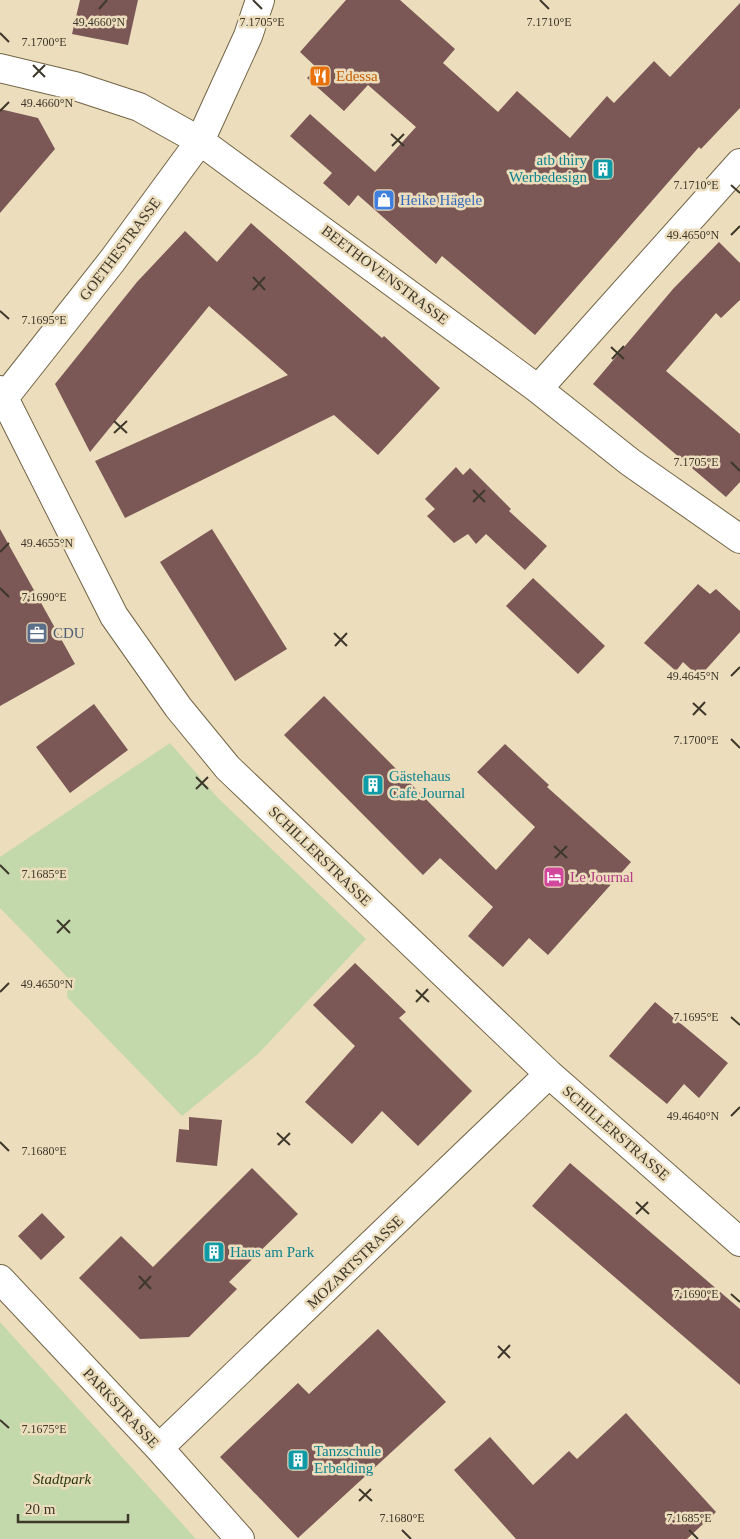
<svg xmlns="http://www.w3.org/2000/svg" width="740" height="1539" font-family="Georgia,serif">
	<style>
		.green { fill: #c4d9ab }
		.building { fill: #7b5856 }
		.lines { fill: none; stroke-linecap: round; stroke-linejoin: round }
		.minor-casing { stroke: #726547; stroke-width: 30 }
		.minor { stroke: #fff; stroke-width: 28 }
		.ticks { fill: none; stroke: #3e382b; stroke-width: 2 }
		.labels { text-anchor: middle; stroke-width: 5; stroke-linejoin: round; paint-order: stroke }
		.food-label { font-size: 15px; fill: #c56008; stroke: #ecddbc; text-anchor: start }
		.culture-label { font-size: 15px; fill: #0d838f; stroke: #ecddbc; text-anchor: start }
		.shop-label { font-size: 15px; fill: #366cbe; stroke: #ecddbc; text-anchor: start }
		.street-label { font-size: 15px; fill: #3e382b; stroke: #ecddbc }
		.service-label { font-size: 15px; fill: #4e5e75; stroke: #ecddbc; text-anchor: start }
		.hotel-label { font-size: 15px; fill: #b23c85; stroke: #ecddbc; text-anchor: start }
		.park-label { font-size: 15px; font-style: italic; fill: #2b3c11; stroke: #ecddbc }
		.ticks-label { font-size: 12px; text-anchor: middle; fill: #3e382b; stroke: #ecddbc; stroke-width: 5; stroke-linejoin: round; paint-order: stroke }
	</style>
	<rect width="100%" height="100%" fill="#ecddbc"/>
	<!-- green -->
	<path class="green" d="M170 743 218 798 366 939 257 1055 182 1116 67 997 68 978 0 908V857Z
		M0 1322 196 1539H0Z"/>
	<!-- building -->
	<path class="building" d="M80 0H138L128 45 72 34Z
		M346 0H400L455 49 443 63 498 112 517 91 570 138 607 96 614 103 654 61 670 77 740 3V108L701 149 699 147 535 335 442 256 436 264 358 195 349 206 323 183 332 173 290 136 310 114 375 172 416 127 368 85 344 111 307 78 317 68 300 52Z
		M0 109 38 118 55 149 0 213Z
		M251 223 382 338 384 336 440 388 378 455 334 415 125 518 95 461 288 375 209 306 90 452 55 384 137 282 185 231 217 262Z
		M719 242 740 263V300L721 318 716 313 666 371 740 434V482L726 497 593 384 673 289Z
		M456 467 463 475 470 468 511 509 509 511 547 546 525 570 486 534 476 544 468 534 454 543 427 516 435 509 425 499Z
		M0 529 75 664 0 706Z
		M212 529 287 649 235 681 160 562Z
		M533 578 605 646 578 674 506 606Z
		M698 584 710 594 716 589 740 611V632L699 677 683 662 676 671 644 643Z
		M324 696 496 870 535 827 477 772 505 744 549 785 547 787 631 862 548 955 529 938 503 967 468 936 493 907 440 858 423 875 284 735Z
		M94 704 128 750 70 793 36 747Z
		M355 963 406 1012 399 1018 472 1091 418 1146 382 1111 352 1144 305 1102 355 1046 313 1005Z
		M655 1002 728 1063 699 1098 684 1084 667 1104 609 1056Z
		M189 1117 222 1120 217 1166 176 1162 179 1129 189 1130Z
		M570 1163 740 1309V1385L532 1206Z
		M252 1168 298 1214 229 1282 237 1289 189 1337 140 1339 79 1278 121 1236 153 1267Z
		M42 1213 65 1237 41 1260 18 1236Z
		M378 1329 446 1402 298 1538 220 1457 298 1383 309 1394Z
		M626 1413 716 1512 687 1539H516L454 1470 490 1437 533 1485 569 1451 577 1459Z"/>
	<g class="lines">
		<!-- minor casing -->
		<g class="minor-casing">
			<path id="minor" d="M0 68 75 86 139 107 200 141 538 389 630 462 740 539
				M538 389 740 163
				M0 390 114 616 178 707 228 768 549 1074 740 1242
				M0 403 112 261 200 141 248 36 260 0
				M0 1279 159 1448 240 1539
				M159 1448 549 1074"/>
		</g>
		<!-- minor -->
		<use href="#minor" class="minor"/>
	</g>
	<!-- ticks -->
	<path class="ticks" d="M253 0 262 9M540 0 549 9M99 9 107 0M0 33 9 42M33 65 45 77M33 77 45 65M0 111 9 102M391 134 404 146M392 146 404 134M731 185 740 193M731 235 740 226M253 277 265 290M253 290 265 277M0 311 9 319M611 347 624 359M612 359 624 346M114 421 127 433M114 433 127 421M731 462 740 471M473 490 485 502M473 502 485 490M0 552 9 543M0 588 9 597M334 633 347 646M335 646 347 633M731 676 740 667M693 703 706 715M693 715 705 702M731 739 740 748M196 777 208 789M196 789 208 777M554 846 567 858M555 858 567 846M0 865 9 874M57 920 70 933M57 933 70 920M416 990 429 1002M0 992 9 983M416 1002 428 989M731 1017 740 1025M731 1116 740 1107M277 1133 290 1145M0 1142 9 1151M278 1145 290 1133M636 1202 649 1214M636 1214 648 1202M139 1276 151 1289M139 1289 151 1276M731 1294 740 1302M498 1346 510 1358M498 1358 510 1345M0 1420 9 1428M359 1489 372 1501M359 1501 371 1489M402 1530 411 1539M689 1530 698 1539"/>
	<!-- icons -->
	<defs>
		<g id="restaurant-square" transform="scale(1.125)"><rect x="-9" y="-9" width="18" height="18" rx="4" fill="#e8710a" stroke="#ecddbc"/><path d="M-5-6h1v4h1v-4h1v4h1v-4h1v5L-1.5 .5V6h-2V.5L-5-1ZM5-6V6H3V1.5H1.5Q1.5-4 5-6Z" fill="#fff"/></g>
		<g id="building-square" transform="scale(1.125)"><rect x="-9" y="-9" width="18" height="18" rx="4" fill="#0f9aa8" stroke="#ecddbc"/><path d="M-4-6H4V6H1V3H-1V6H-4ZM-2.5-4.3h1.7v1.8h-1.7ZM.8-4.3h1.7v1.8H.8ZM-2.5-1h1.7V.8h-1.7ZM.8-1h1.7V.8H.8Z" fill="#fff"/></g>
		<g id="shop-square" transform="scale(1.125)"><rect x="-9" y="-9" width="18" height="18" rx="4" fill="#3f7fe0" stroke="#ecddbc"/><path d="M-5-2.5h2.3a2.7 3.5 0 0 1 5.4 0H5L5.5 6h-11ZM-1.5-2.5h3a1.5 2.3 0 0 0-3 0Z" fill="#fff"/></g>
		<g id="office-square" transform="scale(1.125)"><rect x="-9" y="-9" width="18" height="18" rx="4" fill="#5c6f8a" stroke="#ecddbc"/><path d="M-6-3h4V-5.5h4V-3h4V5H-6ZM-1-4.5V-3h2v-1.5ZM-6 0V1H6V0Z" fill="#fff"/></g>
		<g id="hotel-square" transform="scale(1.125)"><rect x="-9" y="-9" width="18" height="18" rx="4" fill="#d1479c" stroke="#ecddbc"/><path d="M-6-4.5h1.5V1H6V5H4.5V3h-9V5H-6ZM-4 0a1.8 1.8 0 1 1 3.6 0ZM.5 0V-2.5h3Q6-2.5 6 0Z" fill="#fff"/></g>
	</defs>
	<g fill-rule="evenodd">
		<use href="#restaurant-square" x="320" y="76"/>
		<use href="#building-square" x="603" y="169"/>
		<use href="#shop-square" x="384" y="200"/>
		<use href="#office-square" x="37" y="633"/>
		<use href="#building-square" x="373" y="785"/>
		<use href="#hotel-square" x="554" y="877"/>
		<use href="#building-square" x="214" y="1252"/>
		<use href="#building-square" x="298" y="1460"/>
	</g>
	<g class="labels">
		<!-- food labels -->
		<g class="food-label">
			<text x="336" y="81">Edessa</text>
		</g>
		<!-- culture labels -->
		<g class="culture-label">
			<text x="587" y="165" text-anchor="end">atb thiry<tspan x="587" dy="17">Werbedesign</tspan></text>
			<text x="389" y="781">Gästehaus<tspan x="389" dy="17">Cafe Journal</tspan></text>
			<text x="230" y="1257">Haus am Park</text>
			<text x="314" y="1456">Tanzschule<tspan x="314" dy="17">Erbelding</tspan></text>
		</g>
		<!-- shop labels -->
		<g class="shop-label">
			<text x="400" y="205">Heike Hägele</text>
		</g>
		<!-- street labels -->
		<g class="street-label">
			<text transform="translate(120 249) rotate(-53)" y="5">GOETHESTRASSE</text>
			<text transform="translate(385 275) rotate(37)" y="5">BEETHOVENSTRASSE</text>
			<text transform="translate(320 856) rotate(44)" y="5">SCHILLERSTRASSE</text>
			<text transform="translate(616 1133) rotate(41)" y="5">SCHILLERSTRASSE</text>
			<text transform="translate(355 1262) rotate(-44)" y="5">MOZARTSTRASSE</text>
			<text transform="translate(121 1408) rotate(47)" y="5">PARKSTRASSE</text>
		</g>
		<!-- service labels -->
		<g class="service-label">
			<text x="53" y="638">CDU</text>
		</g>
		<!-- hotel labels -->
		<g class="hotel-label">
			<text x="570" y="882">Le Journal</text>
		</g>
		<!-- park labels -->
		<g class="park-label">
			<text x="62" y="1484">Stadtpark</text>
		</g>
	</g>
	<g class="ticks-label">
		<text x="262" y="26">7.1705°E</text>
		<text x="549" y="26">7.1710°E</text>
		<text x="99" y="26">49.4660°N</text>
		<text x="44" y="46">7.1700°E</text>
		<text x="47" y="107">49.4660°N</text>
		<text x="696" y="189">7.1710°E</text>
		<text x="693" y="239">49.4650°N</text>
		<text x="44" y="324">7.1695°E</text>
		<text x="696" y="466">7.1705°E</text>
		<text x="47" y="547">49.4655°N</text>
		<text x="44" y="601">7.1690°E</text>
		<text x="693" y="680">49.4645°N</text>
		<text x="696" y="744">7.1700°E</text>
		<text x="44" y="878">7.1685°E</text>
		<text x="47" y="988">49.4650°N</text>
		<text x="696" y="1021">7.1695°E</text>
		<text x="693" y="1120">49.4640°N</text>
		<text x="44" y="1155">7.1680°E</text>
		<text x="696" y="1298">7.1690°E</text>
		<text x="44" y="1433">7.1675°E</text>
		<text x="402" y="1522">7.1680°E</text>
		<text x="689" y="1522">7.1685°E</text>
	</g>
	<!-- scale -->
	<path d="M18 1514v8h110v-8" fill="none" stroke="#3e382b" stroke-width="2.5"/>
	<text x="25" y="1514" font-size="15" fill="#3e382b" stroke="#ecddbc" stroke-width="4" paint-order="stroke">20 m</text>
</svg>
